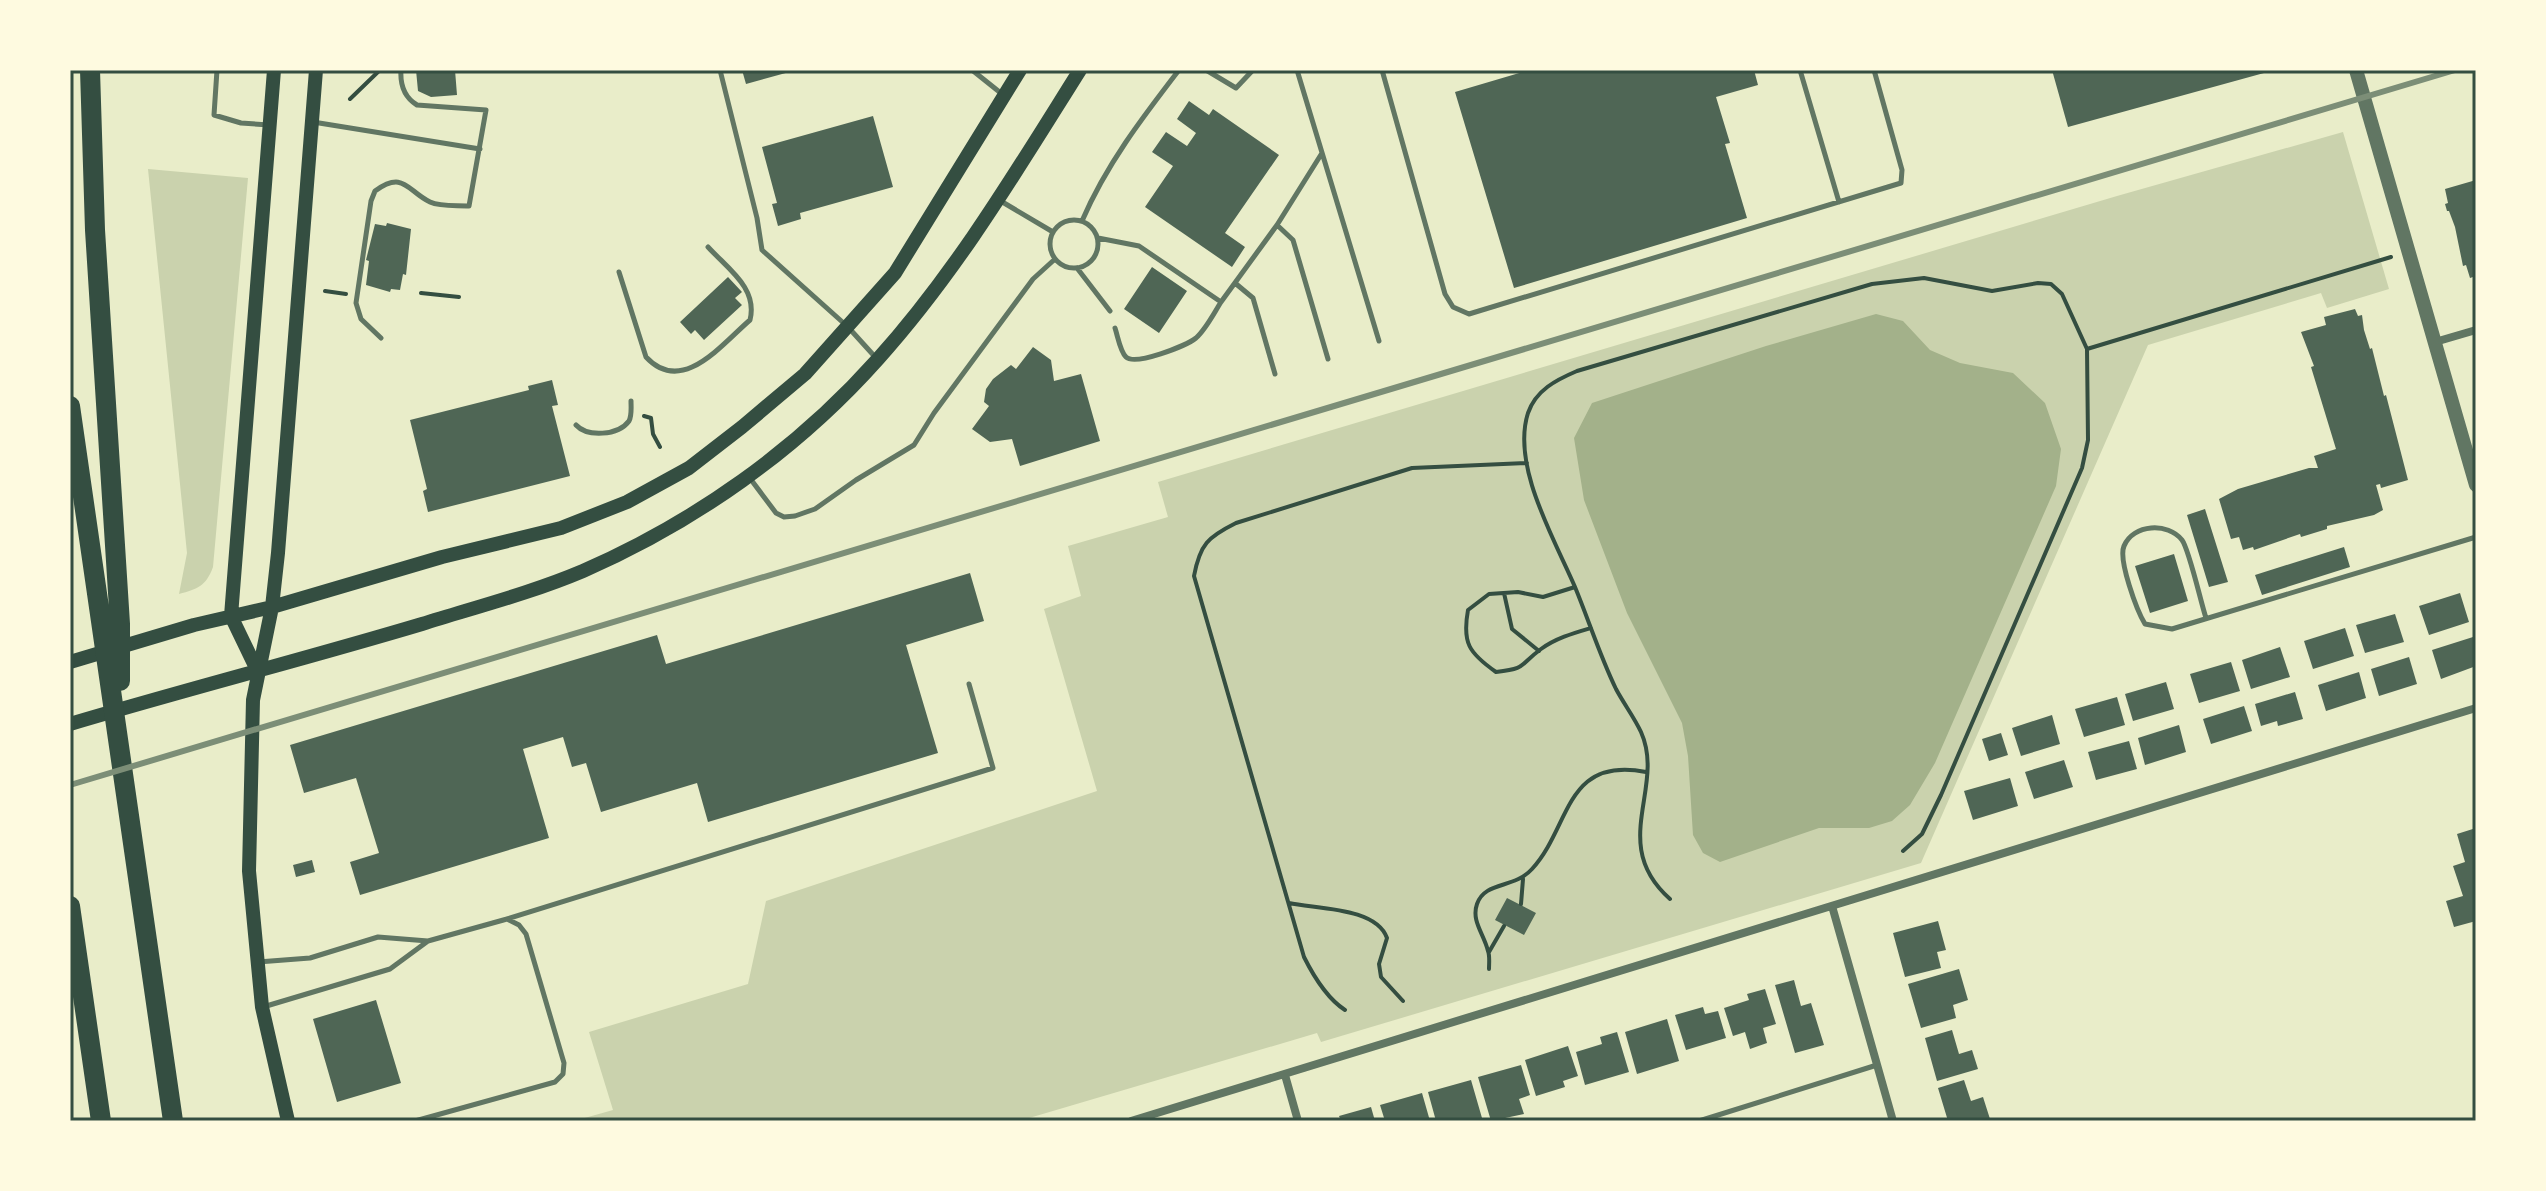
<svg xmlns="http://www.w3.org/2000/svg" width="2546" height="1191" font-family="'Space Grotesk',sans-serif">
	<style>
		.green { fill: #cad2ad }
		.water { fill: #a3b18a }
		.building { fill: #4f6655 }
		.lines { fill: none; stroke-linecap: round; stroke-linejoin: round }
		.path { stroke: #344e41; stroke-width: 4 }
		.service { stroke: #617663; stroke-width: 5 }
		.minor { stroke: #617663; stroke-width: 8 }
		.tertiary { stroke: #617663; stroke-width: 14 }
		.secondary { stroke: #344e41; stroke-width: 14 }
		.motorway { stroke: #344e41; stroke-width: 20 }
		.rail { stroke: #7c8e77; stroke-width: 6 }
		.neatline { fill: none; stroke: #344e41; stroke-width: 3 }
	</style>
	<rect width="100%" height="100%" fill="#e9edc9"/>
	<!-- green -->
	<path class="green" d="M2343 132 2389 289 2327 308 2321 293 2148 345 1921 863 1321 1042 1317 1033 1019 1121H574L613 1110 589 1032 748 984 766 901 1097 791 1044 609 1081 596 1068 546 1168 517 1158 482 2117 196Z
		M148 169 248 178 213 567C206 586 198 589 179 594L187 553Z"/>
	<!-- water -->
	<path class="water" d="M1876 314 1903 321 1930 350 1960 363 2013 373 2045 403 2061 449 2056 486 1935 763 1910 805 1892 821 1869 828H1819L1720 862 1703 853 1693 835 1688 756 1682 723 1627 613 1584 500 1574 438 1592 403 1766 346Z"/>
	<!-- building -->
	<path class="building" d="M416 70H455L457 95 431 97 418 91Z
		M742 70H793V71L746 84Z
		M1529 70H1754L1758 85 1716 97 1730 143 1725 144 1747 218 1514 288 1455 92Z
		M2052 70H2263L2264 73 2068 127Z
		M1189 101 1209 115 1213 109 1279 155 1225 233 1245 247 1232 267 1145 207 1173 166 1152 152 1166 132 1187 146 1196 133 1177 119Z
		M873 116 893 187 800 213 801 219 778 226 772 204 777 203 762 147Z
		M2476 180V276L2470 278 2466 265 2463 266 2455 227 2449 211H2447L2445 204 2448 203 2445 189Z
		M387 223 411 229 406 275 403 274 400 290 391 289 390 292 366 285 369 261 366 260 375 224 386 226Z
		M1152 267 1187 291 1159 333 1124 309Z
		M728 277 742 292 735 298 742 305 704 340 695 330 691 334 680 322Z
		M2355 309 2358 316 2362 315 2364 330 2370 349 2372 348 2384 396 2386 395 2408 480 2381 488 2380 484 2376 485 2383 510 2374 515 2327 526V529L2301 537 2300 534 2254 550 2253 547 2243 550 2239 537 2231 539 2219 499 2238 489 2309 468H2318L2314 456 2336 449 2311 367 2314 366 2301 332 2326 325 2324 317Z
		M1033 347 1051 360 1054 381 1081 374 1100 441 1020 466 1012 439 990 442 972 429 989 406 984 402 986 389 993 379 1011 365 1016 369Z
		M552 380 558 405 552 406 570 476 428 512 423 491 427 489 410 420 529 390 528 386Z
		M2205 509 2228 582 2209 587 2187 515Z
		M2344 547 2350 567 2262 595 2255 575Z
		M2174 554 2188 601 2150 613 2135 566Z
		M970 573 984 621 906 645 938 753 708 822 697 783 601 812 586 763 572 767 563 737 523 749 549 838 360 895 350 862 379 853 356 778 304 793 290 745 657 635 666 664Z
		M2460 593 2469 622 2429 635 2419 606Z
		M2395 614 2404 642 2365 653 2356 625Z
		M2345 628 2354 656 2313 669 2304 641Z
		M2473 637 2476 666 2441 679 2432 650Z
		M2280 647 2290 677 2251 689 2242 660Z
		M2409 657 2417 684 2379 696 2371 669Z
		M2231 662 2240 691 2199 703 2190 674Z
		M2359 672 2366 698 2326 711 2318 685Z
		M2166 682 2174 709 2133 721 2125 694Z
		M2295 692 2303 719 2278 726 2277 721 2261 726 2255 704Z
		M2117 697 2125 725 2084 737 2075 709Z
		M2244 706 2252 731 2211 744 2203 719Z
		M2052 715 2060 744 2021 756 2012 728Z
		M2179 725 2186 752 2145 765 2138 738Z
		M2001 733 2008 755 1989 761 1982 739Z
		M2129 741 2137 769 2096 780 2088 752Z
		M2064 760 2073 787 2034 799 2025 772Z
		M2010 778 2018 806 1973 820 1964 791Z
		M2476 828V921L2454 927 2446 901 2463 896 2453 866 2465 862 2457 834Z
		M312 860 315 872 296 877 293 865Z
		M1507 898 1536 913 1524 935 1495 920Z
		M1938 921 1946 950 1937 952 1941 968 1905 977 1893 933Z
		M1959 969 1968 1000 1953 1005 1956 1018 1921 1028 1908 984Z
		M1794 980 1801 1006 1811 1003 1824 1045 1795 1053 1775 985Z
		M1765 989 1776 1024 1763 1028 1767 1043 1750 1049 1745 1032 1733 1036 1724 1008 1749 1000 1747 994Z
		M376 1000 401 1083 337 1102 313 1019Z
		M1703 1007 1705 1014 1718 1011 1726 1038 1686 1050 1675 1015Z
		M1667 1019 1679 1061 1637 1074 1625 1032Z
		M1952 1030 1959 1054 1972 1050 1978 1069 1937 1081 1925 1038Z
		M1617 1032 1629 1072 1585 1085 1576 1052 1602 1044 1600 1037Z
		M1568 1046 1578 1076 1563 1081 1565 1087 1536 1096 1525 1060Z
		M1521 1065 1530 1095 1519 1099 1524 1114 1491 1121 1478 1077Z
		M1471 1080 1482 1118 1470 1121H1436L1428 1092Z
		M1964 1080 1971 1101 1983 1097 1990 1119 1948 1121 1938 1088Z
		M1422 1093 1430 1121H1385L1380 1105Z
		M1371 1107 1375 1121H1341L1339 1116Z"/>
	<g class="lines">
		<!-- path -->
		<path class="path" d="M350 99 380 70
			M325 291 346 294
			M421 293 459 297
			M2087 349 2391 257
			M644 416 651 418 653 434 660 447
			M1575 587 1543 597 1518 592 1489 594 1468 610C1462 643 1469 653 1496 672 1528 668 1518 666 1541 649 1556 638 1574 633 1591 628
			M1504 593 1512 629 1539 651
			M1670 899C1608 844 1666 788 1641 732 1634 717 1624 704 1616 689 1600 656 1589 621 1575 587 1555 540 1511 466 1528 413 1536 390 1556 380 1577 371L1872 284 1924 278 1992 291 2038 283 2051 284 2062 294 2087 349 2088 440 2082 468 1941 795 1922 834 1903 851
			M1289 903C1316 909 1376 907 1387 938L1379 964 1381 977 1403 1001
			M1521 904 1523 879
			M1489 952 1504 926
			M1489 969C1489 963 1490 956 1488 951 1484 934 1471 921 1477 904 1485 881 1514 889 1532 869 1571 827 1564 756 1646 772
			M1345 1010C1328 999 1313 975 1304 957L1194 576C1200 544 1208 537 1236 523L1412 468 1527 463"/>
		<!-- service -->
		<path class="service" d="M217 70 214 115 241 123 269 125
			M720 70 757 218 762 250 848 327 877 359
			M972 70 1002 94
			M1206 70 1236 88 1253 70
			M1297 70 1379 341
			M1382 70 1445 294 1453 307 1469 314 1901 183 1902 170 1874 70
			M1800 70 1839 202
			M313 122 480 149
			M999 200 1053 232
			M1050 244a24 24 0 1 1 48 0a24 24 0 1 1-48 0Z
			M1082 221C1106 165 1142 118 1179 70
			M1277 225 1293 240 1328 359
			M1098 238 1139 246 1221 302C1214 313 1206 329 1196 338 1186 346 1135 366 1126 357 1120 351 1118 337 1115 328
			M1077 268 1110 311
			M619 272 646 357C682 396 721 345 750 320 758 288 728 269 708 247
			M1235 283 1253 298 1275 374
			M1221 302 1277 225 1322 153
			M381 338 361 319 356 303 371 201 375 191C404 170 407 191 430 202 441 207 457 205 469 206L486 110 417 105C404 97 400 85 401 70
			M576 425C587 437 618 436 629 421 632 415 631 408 631 401
			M749 477 776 513 784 517 795 516 815 509 856 480 914 445 934 413 1033 279 1055 259
			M2206 618C2201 603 2189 549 2182 540 2168 522 2133 524 2124 546 2118 560 2137 611 2145 624L2172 629 2476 537
			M507 919 993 768 969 684
			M258 962 310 958 378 937 428 941 390 969 263 1007
			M415 1121 555 1082 563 1074 564 1063 526 934 519 925 507 919 428 941
			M1699 1121 1877 1065"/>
		<!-- minor -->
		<path class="minor" d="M2435 342 2476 330
			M1832 906 1893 1121
			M1285 1075 1298 1121
			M1131 1121 2476 708"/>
		<!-- tertiary -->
		<path class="tertiary" d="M2356 70 2476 485"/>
		<!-- secondary -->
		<path class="secondary" d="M70 662 194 625 272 607 442 557 561 528 627 502 689 468 742 427 805 374 895 273 1020 70
			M257 670 231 616 274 70
			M70 724C187 689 305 659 422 624 476 607 531 593 583 571 695 522 797 450 878 359 957 271 1017 170 1080 70
			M288 1121 262 1007 249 871 253 700 272 607 278 553 316 70"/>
		<!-- motorway -->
		<path class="motorway" d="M90 70 95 230 120 624V681
			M70 406 173 1121
			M70 906 101 1121"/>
		<!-- rail -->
		<path class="rail" d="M70 785 2455 70"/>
	</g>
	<!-- border -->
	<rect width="2546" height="1191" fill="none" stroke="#fefae0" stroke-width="144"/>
	<rect x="72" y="72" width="2402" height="1047" class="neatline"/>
</svg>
